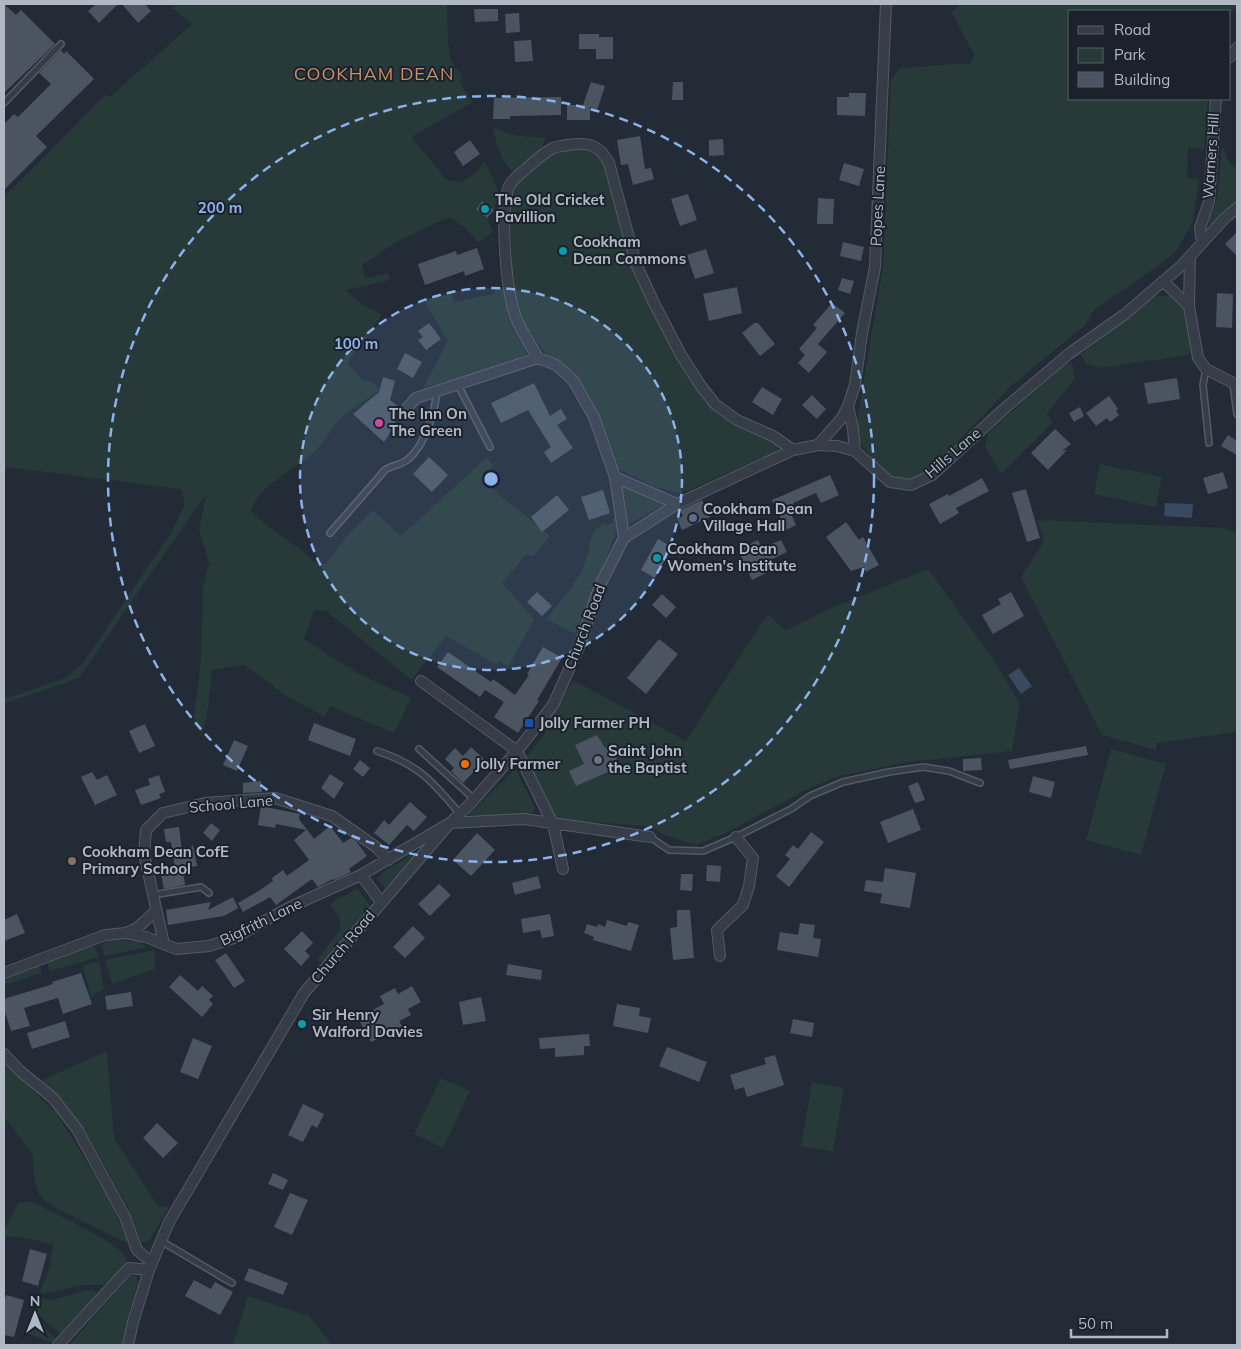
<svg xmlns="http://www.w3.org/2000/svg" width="1241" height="1349" font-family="Mulish,sans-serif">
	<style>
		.green { fill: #273939 }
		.water { fill: #39495f }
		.building { fill: #4b5562 }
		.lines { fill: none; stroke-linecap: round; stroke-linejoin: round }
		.service-casing { stroke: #535b65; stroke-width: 8 }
		.minor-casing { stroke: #535b65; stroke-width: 12 }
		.service { stroke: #363d47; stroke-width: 5 }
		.minor { stroke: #363d47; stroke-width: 10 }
		.ring { fill: none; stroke: #8ab3ee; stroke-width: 2.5; stroke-dasharray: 9 6 }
		.culture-dot { fill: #0f9aa8; stroke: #1b222b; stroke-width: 2 }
		.hotel-dot { fill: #d1479c; stroke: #1b222b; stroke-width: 2 }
		.service-dot { fill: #5c6f8a; stroke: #1b222b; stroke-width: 2 }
		.transit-dot { fill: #1a4fb4; stroke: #1b222b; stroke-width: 2 }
		.worship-dot { fill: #6b7280; stroke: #1b222b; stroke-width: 2 }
		.food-dot { fill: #e8710a; stroke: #1b222b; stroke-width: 2 }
		.education-dot { fill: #8d6e63; stroke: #1b222b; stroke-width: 2 }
		.labels { text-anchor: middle; stroke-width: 4; stroke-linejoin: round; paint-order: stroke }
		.street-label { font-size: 15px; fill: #b0b8c3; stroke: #1b222b }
		.poi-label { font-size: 15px; font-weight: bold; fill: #b0b8c3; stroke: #1b222b; text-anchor: start }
		.quarter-label { font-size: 18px; letter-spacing: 1px; fill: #ca8f65; stroke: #1b222b }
		.centre { fill: #8ab3ee; stroke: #1b222b; stroke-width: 2.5 }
		.ring-label { font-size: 15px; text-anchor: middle; font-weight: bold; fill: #8ab3ee; stroke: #1b222b; stroke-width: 4; stroke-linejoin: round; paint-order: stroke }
	</style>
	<rect width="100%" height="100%" fill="#222b36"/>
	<!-- green -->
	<path class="green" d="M178 4H447C448 22 446 49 454 66 457 71 462 72 463 79L459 81 473 102 413 136 412 138 446 179C464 187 474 175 485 161L499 193 494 210 482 201 476 209 487 218 493 232 479 243 463 226 449 217 398 241 362 265 365 278 388 273 391 280 346 290 362 304 382 315 347 363 364 381 372 382 380 390C371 396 344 414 337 422 330 432 323 444 314 452 296 469 257 486 251 511L266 525 304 552 313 561 325 564 348 535 373 510 401 536 487 457 493 466C479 485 507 501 520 511 530 519 540 528 550 536L533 556 526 555 502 583 534 619 508 667 501 661 496 664 446 636 412 680 326 611 314 610 304 639 342 664 357 670H351L411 698 394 733 330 706 325 717 283 694 270 683 244 665 212 670 207 717 202 733 193 726 201 658 203 586 209 563 199 530 206 494 79 678 4 704V699L65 678 83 663 172 531 185 504 181 489 4 467V197L105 95 111 96 192 24 172 8Z
		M960 4H1237V7L1230 12 1070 11V99H1208L1204 149 1188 147 1187 178 1199 179 1193 221 1178 249 1165 261 1093 311 1085 325 1010 387 931 470C921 475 910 481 898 479 889 477 866 453 862 444 857 437 858 429 857 421L883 266 891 79 901 68 971 63 974 54 951 12Z
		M496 128 511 135 545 138C543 153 527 168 514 172 501 163 497 144 493 130Z
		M1222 144C1225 154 1227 163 1237 168V202L1212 227 1209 226V221L1216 203 1219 184Z
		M570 149C584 149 592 150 603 160L629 250 697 387 775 442 778 446 777 451 681 494 653 486 618 469 596 408 576 373 547 355 523 323 513 291 510 202C513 195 514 186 519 180 531 163 551 154 570 149Z
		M498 285 503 289 508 306 528 352C513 369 446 382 423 388L448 341 424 301 452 293 454 302 494 294Z
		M1156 296H1170L1184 309 1192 347 1189 355 1101 368 1086 364 1081 354Z
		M1072 363 1075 378 1047 414 1053 422 1001 474 985 447 988 433 1065 365Z
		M1100 464 1162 477 1156 507 1094 494Z
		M621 486 664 505 627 525Z
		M619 516 618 526 606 559 575 634 546 619C559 602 575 586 584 566 591 550 587 531 605 523L607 525 614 522 612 519Z
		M1037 520 1223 528 1237 533V732L1157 743 1156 750 1102 735 1021 577 1044 541Z
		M928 569 994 660 1020 704 1012 751 908 762 835 777 804 791 724 834 696 845 665 835 646 826 563 820 551 814 525 759 546 732 544 728 573 680 686 741 718 690 768 614 786 631 826 610Z
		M1111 749 1166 764 1141 855 1086 840Z
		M513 771H517L534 806V810L530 814 470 819 468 815Z
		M416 852 418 854 385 888 376 879 383 872Z
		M358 888 371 908 323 964 317 960 341 928 338 915 330 905 334 901Z
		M114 940 137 942 149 947 104 956 102 943Z
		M90 946 95 947 99 957 50 971 48 967V960Z
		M154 950 155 969 112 984 105 960Z
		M99 961 104 989 91 997 83 966Z
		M36 965 41 967V973L4 985V978Z
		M107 1051 114 1138 158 1206 169 1207 149 1241 142 1243 127 1205 89 1139 66 1104 42 1080Z
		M4 1062 56 1113 80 1151 110 1201 128 1241 127 1243 56 1208 45 1201 38 1193 34 1177 33 1155 4 1116Z
		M441 1078 470 1091 443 1148 414 1134Z
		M812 1082 844 1088 833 1152 801 1146Z
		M27 1201 34 1203C48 1210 125 1246 126 1258 126 1268 111 1278 105 1285 95 1286 86 1283 76 1286 64 1289 54 1293 40 1293L50 1265 53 1244 25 1238 4 1236V1230L18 1204Z
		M130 1276H136L138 1282 128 1317 122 1345H69Z
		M88 1290 95 1291 99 1295 63 1336 49 1325 34 1310 39 1298 52 1300Z
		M248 1296 309 1316 332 1345 233 1344Z
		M31 1317 55 1338 57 1342 56 1344 23 1332 29 1324Z"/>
	<!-- water -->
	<path class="water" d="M1165 503 1193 504 1192 518 1164 516Z
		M1019 668 1032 686 1021 694 1008 675Z"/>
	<!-- building -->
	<path class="building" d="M4 4 16 15 21 10 55 44 4 93Z
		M96 4H118L99 23 88 11Z
		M122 4H145L151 11 138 23Z
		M474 9H498V21L475 22Z
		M519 13 520 32 506 33 505 14Z
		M579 34H599V37H613V59H596V49H579Z
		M531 40 533 61 515 62 514 41Z
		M61 50 64 54 66 51 94 79 36 136 47 147 4 190V124L14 114 18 117 51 84 39 73Z
		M591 82 605 86 597 110 590 107V120H567V105H583Z
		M673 82H683V100H672Z
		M849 93H866L865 116 837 115V97H849Z
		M561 97V115L510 116V119H493L494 98Z
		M640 136 645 169 651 168 654 179 633 185 628 164 621 165 617 140Z
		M723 139 724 155 709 156V140Z
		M470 140 480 154 463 166 454 152Z
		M844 163 864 169 859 186 839 180Z
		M688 194 697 220 680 226 671 199Z
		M818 198 834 199 833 224H817Z
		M482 201 494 210 487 218 476 209Z
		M1237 232V256L1225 244Z
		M843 242 864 247 861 261 840 256Z
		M477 248 484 269 465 276 464 271 425 285 418 264 456 251 457 255Z
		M706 249 714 273 695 279 687 255Z
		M842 278 854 281 850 294 838 290Z
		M737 287 742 313 709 321 703 294Z
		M1217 293 1233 294 1232 328 1216 327Z
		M832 303 845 313 818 344 827 352 809 373 798 363 805 355 799 349 817 328 813 325Z
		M429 323 441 339 426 350 418 340 423 337 418 331Z
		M754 323H758L775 344 760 356 742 333Z
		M405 353 422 362 413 378 397 369Z
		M383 377 395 381 390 400 400 408 395 416V425L384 442 353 414 379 392Z
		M1177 378 1180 399 1148 404 1144 383Z
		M534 383 550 416 561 409 567 419 557 425 573 448 551 463 544 452 551 447 528 410 501 423 491 403Z
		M762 387 782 399 773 415 752 402Z
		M812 395 826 409 817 419 802 405Z
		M1109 396 1118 409 1116 411 1119 415 1110 422 1107 418 1096 426 1086 413Z
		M1080 407 1084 416 1074 422 1069 413Z
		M1055 429 1071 444 1062 451 1067 450 1048 470 1031 453Z
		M1228 435 1237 441V455L1221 446Z
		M429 457 448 475 432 492 413 474Z
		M1223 472 1228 488 1208 494 1203 478Z
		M830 475 839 495 821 503 816 493 793 503 796 511 791 514 796 525 786 530 772 500Z
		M982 478 989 491 956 508 959 513 940 524 929 504 948 494 949 496Z
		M1026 489 1040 538 1027 542 1012 493Z
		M603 490 610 513 589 520 581 497Z
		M557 495 569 510 542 532 531 517Z
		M702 500 710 517 682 530 677 519 683 516 680 510Z
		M846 522 859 540 863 537 879 565 866 572 864 567 851 571 826 537Z
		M658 539 672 547 655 578 641 570Z
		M758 540 762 548 781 540 787 552 768 561 772 570 752 580 738 550Z
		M537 592 552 606 542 616 527 602Z
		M1011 592 1024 616 993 634 982 615 1001 604 998 599Z
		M662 594 676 607 666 618 652 605Z
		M659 639 678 654 646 694 627 678Z
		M543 647 562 658 537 700 539 701 518 733 494 717 504 702 485 690 480 697 437 667 448 652 491 682 493 679 515 695 529 675 527 674Z
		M314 723 356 739 350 756 308 740Z
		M145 724 155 746 139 753 129 731Z
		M597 735 605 748 611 745 617 759 611 762 615 769 576 786 569 771 584 764 575 745Z
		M234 740 248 746 237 771 223 765Z
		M1086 746 1088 755 1010 769 1008 760Z
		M471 747 485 760 463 783 451 771 454 768 445 759 455 748 463 756Z
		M981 758 982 770 963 771V759Z
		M360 760 370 768 363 777 353 769Z
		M92 772 97 780 107 775 117 795 95 805 81 777Z
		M330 774 344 783 334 799 321 788Z
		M159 775 165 792 159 794 161 798 141 805 135 790 150 785 148 779Z
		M1033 776 1055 782 1051 798 1029 792Z
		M261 781 262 792 243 793V783Z
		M918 782 925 800 915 803 908 786Z
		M410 802 427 817 414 831 407 825 389 845 374 833 384 820 389 825Z
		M261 806 300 814 299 819 314 839 330 826 343 843 351 838 356 841 367 856 349 869 351 872 334 880 333 879 318 887 312 879 276 905 270 897 243 912 238 903 257 892 273 881 272 878 283 870 287 876 309 860 294 840 306 830 276 824 275 828 258 825Z
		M913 809 921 830 888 843 880 822Z
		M211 823 220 830 212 841 203 833Z
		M179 827 183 859 193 845 197 866 184 868V872H183L185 885 164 889 161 874 176 872 174 870 175 868 171 842H166L164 829Z
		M811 832 824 842 789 887 776 876 790 859 785 855 793 845 798 849Z
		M477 833 495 850 471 876 453 860Z
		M707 865 721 866 720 882 706 881Z
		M885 868 916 873 910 908 880 903 882 894 864 891 866 880 883 882Z
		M681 874H693L692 891 680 890Z
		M538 876 541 888 515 895 512 883Z
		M439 884 451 895 430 916 418 904Z
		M233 897 238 908 224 916 168 925 166 910 211 902 208 910Z
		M677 910H690L694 958 673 960 670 928 677 927Z
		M17 914 25 933 4 941V920Z
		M550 914 554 936 542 938 540 930 523 933 521 919Z
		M607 920 627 926 628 922 639 925 631 951 593 940 594 937 584 933 587 924 597 927 598 924 605 927Z
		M800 923 815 925 813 938 821 939 818 957 777 950 780 932 798 935Z
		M413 926 425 938 405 958 393 947Z
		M302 931 313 943 305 951 310 956 301 966 284 949Z
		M226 953 245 981 234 988 215 960Z
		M508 964 542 970 541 980 506 975Z
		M81 973 92 1004 63 1014 58 998 24 1008 30 1026 11 1031 4 1009V999L53 984 52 982Z
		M180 975 198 991 202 986 213 996 209 1000 213 1004 202 1017 169 987Z
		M412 986 421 1002 408 1009 411 1015 399 1021 402 1026 371 1042 358 1018 384 1004 380 996 395 988 398 994Z
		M131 992 133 1006 107 1010 105 996Z
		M481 997 486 1021 463 1025 459 1002Z
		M617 1004 640 1008 639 1016 651 1018 648 1033 613 1026Z
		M793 1019 814 1023 812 1037 790 1033Z
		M65 1021 70 1037 32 1049 27 1033Z
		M589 1034 590 1046H584V1055L555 1057V1048L540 1049 539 1038Z
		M193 1038 212 1046 198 1079 180 1072Z
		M667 1047 707 1062 699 1082 659 1066Z
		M775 1055 784 1085 747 1097 744 1087 735 1090 730 1075 766 1064 764 1058Z
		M303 1104 324 1114 317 1128 312 1125 303 1142 288 1135Z
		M157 1123 178 1143 163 1158 143 1138Z
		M273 1173 288 1180 283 1190 268 1184Z
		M290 1193 308 1200 292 1235 274 1227Z
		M30 1249 47 1254 38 1286 22 1281Z
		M249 1268 288 1283 283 1295 244 1280Z
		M194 1280 211 1289 215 1282 233 1292 220 1315 185 1296Z
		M6 1295 24 1300 14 1337 4 1335V1303Z"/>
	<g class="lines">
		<!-- service casing -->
		<g class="service-casing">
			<path id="service" d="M4 103 61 44
				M1206 369 1203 385 1209 443
				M1233 384 1237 414
				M458 385 490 447
				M330 533 385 470C392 465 401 465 407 460 413 456 416 450 420 445 430 427 434 412 437 392
				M419 749 474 799
				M377 751C418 764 433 782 460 814
				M650 837 669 850 703 851 736 837 791 809 810 796 843 782 889 772 923 767 949 771 980 783
				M153 895 201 887 209 893
				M161 1241 232 1283"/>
		</g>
		<!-- minor casing -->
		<g class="minor-casing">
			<path id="minor" d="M1230 57 1237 48
				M1202 243 1200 228 1209 202 1216 99
				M1190 256 1189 306 1198 358 1206 369 1237 385
				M1163 281 1189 306
				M538 358C531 345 522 332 516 318 506 291 500 216 508 189 510 181 520 174 526 169 534 161 543 154 553 148 558 146 563 146 568 145 588 142 599 144 609 163L636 264 654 303 681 355 701 386 715 404 737 420 773 436 793 450
				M848 406 853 429 855 451
				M407 408 416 398 538 358 556 365 573 380 594 417 615 477 624 538
				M818 445 841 419 848 406 855 385 862 333 875 267 886 4
				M615 477 677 504
				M421 681 517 751 553 824 563 869
				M361 875 381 902
				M126 933 137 928 156 911
				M164 944 144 854 146 830 163 813 205 803 275 798 332 816 376 847 388 860
				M720 956 717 930 743 905 749 886 753 858 736 837
				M4 973 105 935 126 933 146 937 176 949 209 946 234 938 290 907 361 875 450 823 524 819 650 837
				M4 1054 20 1071 53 1098 77 1129 125 1217 137 1250 151 1262
				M58 1345 129 1268 149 1270 169 1222 304 993 450 823 470 804 517 751 553 705 579 647 600 585 624 538 677 504 793 450 818 445 837 446 855 451 890 482 911 485 932 475 1005 408 1070 353 1125 314 1181 266 1225 218 1237 208
				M128 1345 133 1322 149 1270"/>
		</g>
		<!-- service -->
		<use href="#service" class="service"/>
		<!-- minor -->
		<use href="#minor" class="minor"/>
	</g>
	<!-- distance rings -->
	<circle cx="491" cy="479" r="191" fill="#8ab3ee" fill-opacity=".12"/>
	<g class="ring">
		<circle cx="491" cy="479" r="191"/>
		<circle cx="491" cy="479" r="383"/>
	</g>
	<!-- markers -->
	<g class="culture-dot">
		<circle cx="485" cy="209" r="5"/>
		<circle cx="563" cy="251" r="5"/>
		<circle cx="657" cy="558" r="5"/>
		<circle cx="302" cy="1024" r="5"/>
	</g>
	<circle class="hotel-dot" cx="379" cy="423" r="5"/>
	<circle class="service-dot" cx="693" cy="518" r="5"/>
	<rect class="transit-dot" x="524" y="718" width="10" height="10" rx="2.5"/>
	<circle class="worship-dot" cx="598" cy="760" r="5"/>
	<circle class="food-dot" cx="465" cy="764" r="5"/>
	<circle class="education-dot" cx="72" cy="861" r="5"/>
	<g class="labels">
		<!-- street labels -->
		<g class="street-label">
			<text transform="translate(1211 156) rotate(-86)" y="5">Warners Hill</text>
			<text transform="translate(878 206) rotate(-87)" y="5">Popes Lane</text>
			<text transform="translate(953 453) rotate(-41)" y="5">Hills Lane</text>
			<text transform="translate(585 627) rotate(-69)" y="5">Church Road</text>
			<text transform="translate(231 804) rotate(-5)" y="5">School Lane</text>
			<text transform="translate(261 922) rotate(-26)" y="5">Bigfrith Lane</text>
			<text transform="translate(343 947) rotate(-50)" y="5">Church Road</text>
		</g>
		<!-- poi labels -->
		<g class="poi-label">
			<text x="495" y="205">The Old Cricket<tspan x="495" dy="17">Pavillion</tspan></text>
			<text x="573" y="247">Cookham<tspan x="573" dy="17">Dean Commons</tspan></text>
			<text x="389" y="419">The Inn On<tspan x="389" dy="17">The Green</tspan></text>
			<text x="703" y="514">Cookham Dean<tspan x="703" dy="17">Village Hall</tspan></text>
			<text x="667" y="554">Cookham Dean<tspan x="667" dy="17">Women's Institute</tspan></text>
			<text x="539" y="728">Jolly Farmer PH</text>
			<text x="608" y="756">Saint John<tspan x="608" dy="17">the Baptist</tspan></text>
			<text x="475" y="769">Jolly Farmer</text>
			<text x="82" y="857">Cookham Dean CofE<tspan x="82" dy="17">Primary School</tspan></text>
			<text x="312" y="1020">Sir Henry<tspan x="312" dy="17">Walford Davies</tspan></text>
		</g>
		<!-- quarter labels -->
		<g class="quarter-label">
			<text x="374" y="80">COOKHAM DEAN</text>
		</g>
	</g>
	<circle cx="491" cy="479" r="8" class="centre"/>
	<g class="ring-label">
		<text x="220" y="213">200 m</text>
		<text x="356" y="349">100 m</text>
	</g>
	<!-- border -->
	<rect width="1241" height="1349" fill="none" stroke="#b0b8c3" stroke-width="10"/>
	<!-- legend -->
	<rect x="1068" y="10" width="162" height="90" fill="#1b222b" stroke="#575e68"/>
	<rect x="1078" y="26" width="25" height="8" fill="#363d47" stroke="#575e68"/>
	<text x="1114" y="35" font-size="15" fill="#b0b8c3">Road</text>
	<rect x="1078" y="48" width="25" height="15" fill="#273939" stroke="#575e68"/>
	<text x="1114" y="60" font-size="15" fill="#b0b8c3">Park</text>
	<rect x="1078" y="72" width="25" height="15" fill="#4b5562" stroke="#575e68"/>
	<text x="1114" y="85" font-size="15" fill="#b0b8c3">Building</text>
	<!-- north arrow -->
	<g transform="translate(35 1314)" stroke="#1b222b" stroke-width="4" paint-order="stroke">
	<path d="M0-4L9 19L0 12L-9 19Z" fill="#b0b8c3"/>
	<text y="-8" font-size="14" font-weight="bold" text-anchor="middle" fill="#b0b8c3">N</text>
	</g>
	<!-- scale -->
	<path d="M1071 1329v8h96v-8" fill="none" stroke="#b0b8c3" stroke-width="2.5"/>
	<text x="1078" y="1329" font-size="15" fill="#b0b8c3" stroke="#1b222b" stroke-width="4" paint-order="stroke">50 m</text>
</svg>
